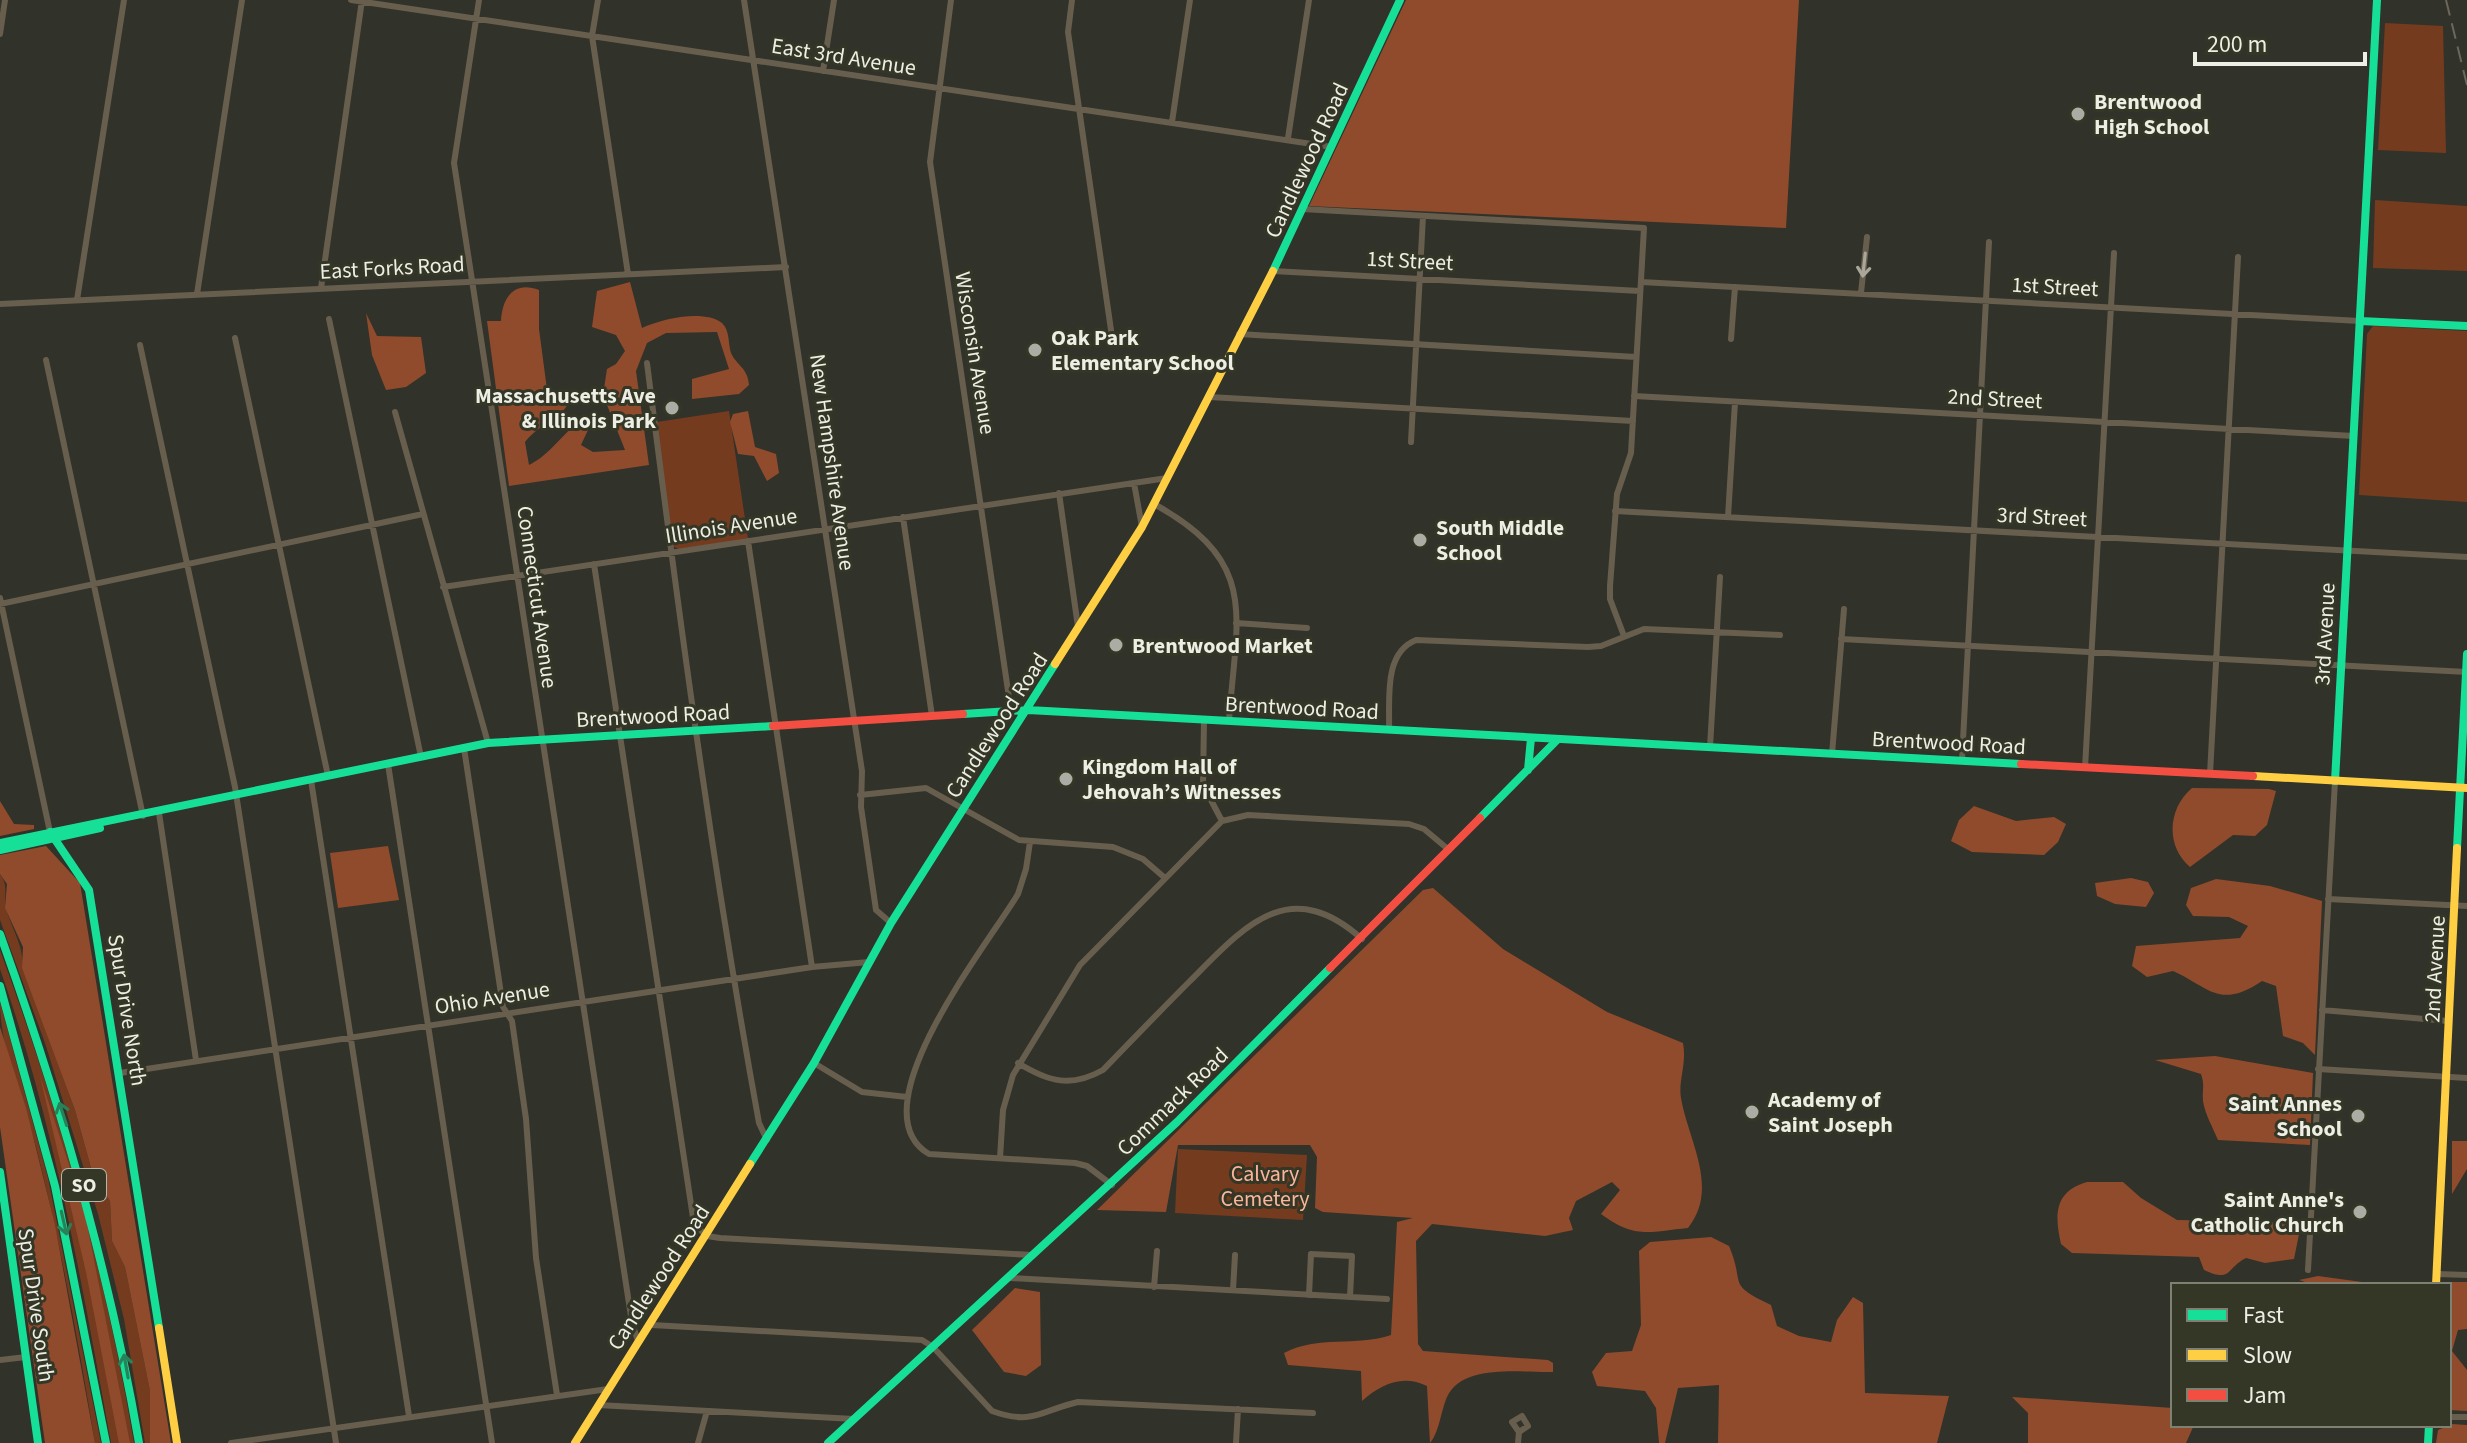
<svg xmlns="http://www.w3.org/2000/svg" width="2467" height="1443" font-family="'Source Sans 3',sans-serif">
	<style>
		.green { fill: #753b1f }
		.forest { fill: #904b2c }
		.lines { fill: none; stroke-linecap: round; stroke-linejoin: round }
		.street { stroke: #675e4e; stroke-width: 6 }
		.fast { stroke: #16e098; stroke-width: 8 }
		.slow { stroke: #ffcf43; stroke-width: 8 }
		.jam { stroke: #f24e42; stroke-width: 8 }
		.rail { stroke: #6c675c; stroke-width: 2; stroke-dasharray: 16 8; stroke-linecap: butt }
		.oneway { stroke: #aaa699 }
		.oneway2 { stroke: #268259 }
		.poi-dot { fill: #abaca3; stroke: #343626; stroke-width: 3 }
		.labels { text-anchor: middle; stroke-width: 6; stroke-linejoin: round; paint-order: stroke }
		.shield { fill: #343626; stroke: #b6b7ab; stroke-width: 2 }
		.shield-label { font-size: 20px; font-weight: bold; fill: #edeee4 }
		.street-label { font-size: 22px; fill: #edeee4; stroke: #343626 }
		.poi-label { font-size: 22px; font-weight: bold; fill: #edeee4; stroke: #343626; text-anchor: start }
		.park-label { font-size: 22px; fill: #fab69b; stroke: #343626 }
	</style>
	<rect width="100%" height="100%" fill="#31322a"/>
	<!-- green -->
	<path class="green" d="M2385 23 2443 26 2446 153 2378 150Z
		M2375 200 2467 206V271L2373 268Z
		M2373 326 2467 331V502L2359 495 2367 334Z
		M729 411 748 539 679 549 672 546 657 422Z
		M0 874C10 887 2 898 7 912 14 933 23 945 23 969L75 1110 93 1175 110 1201 112 1241 125 1267 150 1391V1443H145L124 1319 98 1214 45 1043 0 920Z
		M0 950C59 1111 106 1274 134 1443H111C82 1284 54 1122 0 969Z
		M0 1002 48 1178 101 1443H95C79 1346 62 1250 38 1155 26 1104 0 1054 0 1002Z
		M1178 1149 1307 1155 1303 1220 1175 1213Z"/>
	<!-- forest -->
	<path class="forest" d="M1406 0H1799L1786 228 1309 206Z
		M630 282 642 328C661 319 704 309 722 323 730 330 728 344 731 353 737 366 748 368 749 385L739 394 692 399V379L729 369 717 332 666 333 647 343 636 371 649 465 509 486 487 321H501C502 298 514 280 539 290V329L548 397 570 401C556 425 542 421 525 442L529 465C552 454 563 431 585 418L588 430 581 445 593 452 625 450 603 395 607 369 616 364 625 351 616 335 592 327 597 291Z
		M366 313 377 336 421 337 426 373 406 387 386 390 372 355Z
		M748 411 755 447 776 454 779 473 767 481 754 456 738 454 730 422 733 414Z
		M2192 788 2269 789 2276 791 2267 825 2255 836 2233 835 2190 867C2165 846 2168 808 2192 788Z
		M0 801 14 824 34 825V829L0 836Z
		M1974 806 2016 821 2054 817 2066 824 2058 842 2044 855 1972 852 1951 841 1959 820Z
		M46 846 80 883 171 1443H150V1391L125 1267 112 1241 110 1201 93 1175 75 1110 22 968 23 947 5 908 7 884 0 874V855Z
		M388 846 399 900 338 908 330 853Z
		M2131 878 2148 882 2154 893 2146 907 2115 904 2097 896 2095 883Z
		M2216 879 2270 886 2322 901 2315 1055 2303 1043 2283 1036 2276 986 2262 981C2219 1010 2209 987 2173 971L2147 977 2132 966 2136 946 2240 938 2248 926 2229 917 2193 916 2186 905 2191 888Z
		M1433 888 1503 949 1607 1012 1683 1043C1687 1064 1678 1081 1681 1098 1688 1140 1720 1188 1688 1228 1648 1232 1635 1239 1601 1214L1620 1190 1612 1182 1576 1201 1569 1218 1573 1230 1545 1236 1432 1224 1416 1241 1418 1344 1423 1351 1548 1360 1553 1363V1372C1522 1373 1463 1363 1447 1397 1441 1411 1439 1433 1430 1443L1427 1386C1403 1374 1381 1384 1362 1401L1361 1371 1288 1365 1284 1353C1318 1335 1356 1347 1391 1335L1397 1222 1413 1218 1323 1212 1315 1208 1317 1157 1310 1145H1178L1166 1212 1097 1210 1423 890Z
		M0 1027 26 1108 55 1225 95 1443H45L0 1127Z
		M2215 1056 2313 1073 2310 1145 2218 1140C2213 1128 2205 1114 2203 1101 2202 1090 2205 1085 2201 1074L2155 1060Z
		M40 1076 85 1214 130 1443H119L86 1272Z
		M2452 1141H2467V1169L2452 1194Z
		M2087 1182H2123L2141 1198 2177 1220 2285 1222 2299 1234 2294 1259 2265 1263 2246 1258C2226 1268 2232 1283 2204 1270L2199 1257 2072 1253 2061 1244C2054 1214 2055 1191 2087 1182Z
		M1711 1237 1729 1246C1746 1286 1725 1283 1771 1305L1777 1326 1799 1336 1831 1342 1837 1320 1853 1297 1863 1303 1865 1393 1949 1396 1937 1443H1718L1719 1385 1678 1388 1665 1443H1659L1656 1408 1645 1391 1597 1386 1592 1372 1606 1353 1632 1351 1641 1325 1639 1251 1650 1242Z
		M2318 1276 2362 1282V1285H2314L2299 1280Z
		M2446 1282H2467V1329L2458 1330 2452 1351 2467 1370V1411L2449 1410Z
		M1015 1288 1040 1292 1041 1365 1026 1376 1004 1372 972 1330Z
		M2012 1397 2173 1408V1425H2194L2186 1443H2028V1413Z
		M2452 1424 2467 1425V1443H2436L2438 1430Z"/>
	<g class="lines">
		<!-- street -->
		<path class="street" d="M351 0 1332 147
			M479 0 454 163 632 1323 638 1341
			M598 0 592 36 628 274
			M744 0 862 771 861 807 876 910 891 923
			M951 0 930 162 1011 711
			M1072 0 1068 32 1112 337
			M0 34 5 0
			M823 71 834 0
			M1172 122 1190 0
			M1288 138 1309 0
			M1302 209 1644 228 1631 453 1617 494 1610 586V599L1624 636
			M1273 271 1640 291
			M1641 282 2360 321
			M321 288 362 0
			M1861 293 1867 237
			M197 294 242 0
			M77 300 124 0
			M0 304 786 267
			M329 319 421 757
			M1239 334 1636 357
			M235 338 328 776
			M1731 339 1735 287
			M140 345 235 787 336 1443
			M46 360 143 816
			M647 363C679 617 713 871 759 1123L767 1140
			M1634 396 2354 436
			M1209 397 1633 421
			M395 412 488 743
			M1411 442 1423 216
			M1134 483 1142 527
			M1059 493 1078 627
			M1154 504C1261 563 1236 616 1229 721
			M1615 511 2467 557
			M903 517 932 716
			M1728 517 1735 402
			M748 541 812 967
			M594 564 694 1224 707 1236 720 1238 1032 1255
			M443 587 1167 478
			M0 598 50 832
			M0 604 423 514
			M1236 623 1307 628
			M1841 639 2467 672
			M1204 720 1203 785 1222 821
			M1389 730C1390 700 1383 653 1416 640L1588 647 1601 646 1644 629 1780 635
			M1710 747 1720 577
			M464 748 503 1007 512 1021 526 1119 536 1258 557 1395
			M1832 754 1844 609
			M1962 760 1989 242
			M388 764 492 1443
			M2085 768 2114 253
			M2210 774 2238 257
			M311 780 409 1416
			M860 795 926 788 1019 840 1113 847 1143 859 1165 878
			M159 813 196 1060
			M1030 842 1026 869 1018 894C989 943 854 1110 929 1154L1075 1163 1087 1166 1112 1185
			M2328 899 2467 906
			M2322 1010 2448 1021
			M814 1063 862 1092 907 1097
			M1018 1063C1049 1082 1071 1088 1103 1070 1132 1040 1160 1011 1189 982 1243 928 1288 873 1362 939
			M2318 1069 2467 1078
			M120 1073 812 967 869 962
			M1000 1158 1003 1110 1013 1075 1080 965 1222 821 1248 815 1409 824 1424 829 1449 850
			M2308 1270 2335 781
			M2437 1274 2467 1275
			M1010 1278 1387 1299
			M1154 1287 1157 1251
			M1233 1290 1235 1255
			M1309 1295 1311 1254 1352 1256 1350 1297
			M652 1325 922 1340 933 1347 992 1411C1033 1426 1042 1410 1078 1402L1313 1413
			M0 1360 26 1357
			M598 1405 854 1419
			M2449 1417H2467
			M231 1443 608 1389
			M698 1443 707 1411
			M1236 1443 1238 1409
			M1518 1443 1519 1432 1512 1422 1522 1416 1528 1426 1519 1432"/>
		<!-- fast -->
		<path class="fast" d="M1273 271 1400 0
			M2360 321 2467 326
			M963 714 1028 710 2021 764
			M1528 770 1531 738
			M2335 781 2377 0
			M1480 818 1557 740
			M50 832 89 890 159 1328
			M0 843 488 743 773 726
			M2457 848 2467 654
			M0 850 100 828
			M0 934C60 1101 109 1268 139 1443
			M0 986 55 1186 106 1443
			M750 1164 814 1063 891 923 1055 664
			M0 1172 38 1443
			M828 1443 1177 1122 1330 968
			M2428 1443 2429 1425"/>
		<!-- slow -->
		<path class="slow" d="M1055 664 1142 527 1273 271
			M2253 776 2467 788
			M2436 1285 2457 848
			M159 1328 177 1443
			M575 1443 750 1164"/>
		<!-- jam -->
		<path class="jam" d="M773 726 963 714
			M2021 764 2253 776
			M1330 968 1480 818"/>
		<!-- rail -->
		<path class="rail" d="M2446 0 2467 85"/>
	</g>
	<!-- one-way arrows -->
	<defs><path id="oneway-shaft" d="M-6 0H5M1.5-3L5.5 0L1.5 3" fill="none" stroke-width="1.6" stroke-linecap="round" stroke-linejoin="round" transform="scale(2)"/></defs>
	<use class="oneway" href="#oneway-shaft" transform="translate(1864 265) rotate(96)"/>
	<g class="oneway2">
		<use href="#oneway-shaft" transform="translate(63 1114) rotate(-108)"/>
		<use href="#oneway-shaft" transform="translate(64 1223) rotate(77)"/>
		<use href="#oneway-shaft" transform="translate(126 1366) rotate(-100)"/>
	</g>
	<!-- markers -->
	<g class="poi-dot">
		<circle cx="2078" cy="114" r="8"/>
		<circle cx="1035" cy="350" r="8"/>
		<circle cx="672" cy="408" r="8"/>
		<circle cx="1420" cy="540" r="8"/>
		<circle cx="1116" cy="645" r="8"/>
		<circle cx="1066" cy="779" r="8"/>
		<circle cx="1752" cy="1112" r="8"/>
		<circle cx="2358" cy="1116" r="8"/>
		<circle cx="2360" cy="1212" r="8"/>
	</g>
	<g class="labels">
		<!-- shield labels -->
		<rect class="shield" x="62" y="1169" width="44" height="32" rx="6"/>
		<g class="shield-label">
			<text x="84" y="1192">SO</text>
		</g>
		<!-- street labels -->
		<g class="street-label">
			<text transform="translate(844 56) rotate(9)" y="8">East 3rd Avenue</text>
			<text transform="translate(1306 160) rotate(-65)" y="8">Candlewood Road</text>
			<text transform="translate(1410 260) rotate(3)" y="8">1st Street</text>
			<text transform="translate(392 267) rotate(-3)" y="8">East Forks Road</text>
			<text transform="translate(2055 286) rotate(3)" y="8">1st Street</text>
			<text transform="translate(976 353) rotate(81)" y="8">Wisconsin Avenue</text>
			<text transform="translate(1995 398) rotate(3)" y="8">2nd Street</text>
			<text transform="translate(833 462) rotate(82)" y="8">New Hampshire Avenue</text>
			<text transform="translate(2042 516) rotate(3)" y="8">3rd Street</text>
			<text transform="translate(731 525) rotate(-9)" y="8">Illinois Avenue</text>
			<text transform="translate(538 597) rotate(82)" y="8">Connecticut Avenue</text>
			<text transform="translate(2324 634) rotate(-87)" y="8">3rd Avenue</text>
			<text transform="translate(1302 707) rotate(3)" y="8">Brentwood Road</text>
			<text transform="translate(653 715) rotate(-3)" y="8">Brentwood Road</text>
			<text transform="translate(996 725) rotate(-57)" y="8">Candlewood Road</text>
			<text transform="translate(1949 742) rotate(3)" y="8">Brentwood Road</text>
			<text transform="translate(2434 969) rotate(-87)" y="8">2nd Avenue</text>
			<text transform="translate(492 997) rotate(-9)" y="8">Ohio Avenue</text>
			<text transform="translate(128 1010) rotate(81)" y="8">Spur Drive North</text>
			<text transform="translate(1172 1101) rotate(-44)" y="8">Commack Road</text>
			<text transform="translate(658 1277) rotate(-57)" y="8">Candlewood Road</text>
			<text transform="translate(37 1305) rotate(82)" y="8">Spur Drive South</text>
		</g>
		<!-- poi labels -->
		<g class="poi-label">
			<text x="2094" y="109">Brentwood<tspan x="2094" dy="25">High School</tspan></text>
			<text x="1051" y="345">Oak Park<tspan x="1051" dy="25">Elementary School</tspan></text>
			<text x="656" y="403" text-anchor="end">Massachusetts Ave<tspan x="656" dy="25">&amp; Illinois Park</tspan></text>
			<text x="1436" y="535">South Middle<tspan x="1436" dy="25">School</tspan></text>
			<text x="1132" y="653">Brentwood Market</text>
			<text x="1082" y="774">Kingdom Hall of<tspan x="1082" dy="25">Jehovah’s Witnesses</tspan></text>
			<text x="1768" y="1107">Academy of<tspan x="1768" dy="25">Saint Joseph</tspan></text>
			<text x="2342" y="1111" text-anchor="end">Saint Annes<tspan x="2342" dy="25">School</tspan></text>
			<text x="2344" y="1207" text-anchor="end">Saint Anne's<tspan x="2344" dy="25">Catholic Church</tspan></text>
		</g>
		<!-- park labels -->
		<g class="park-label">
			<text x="1265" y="1181">Calvary<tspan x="1265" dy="25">Cemetery</tspan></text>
		</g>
	</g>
	<!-- legend -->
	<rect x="2171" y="1283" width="280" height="144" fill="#343626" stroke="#7e8072" stroke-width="2"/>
	<rect x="2187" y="1309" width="40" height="12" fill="#16e098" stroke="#7e8072" stroke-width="2"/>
	<text x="2243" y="1323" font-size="24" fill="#edeee4">Fast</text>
	<rect x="2187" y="1349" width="40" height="12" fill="#ffcf43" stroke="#7e8072" stroke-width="2"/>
	<text x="2243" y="1363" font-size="24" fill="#edeee4">Slow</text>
	<rect x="2187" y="1389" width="40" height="12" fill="#f24e42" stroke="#7e8072" stroke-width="2"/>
	<text x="2243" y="1403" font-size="24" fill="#edeee4">Jam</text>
	<!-- scale -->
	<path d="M2195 52v12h170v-12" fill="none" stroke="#edeee4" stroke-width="4"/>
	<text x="2207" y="52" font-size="24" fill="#edeee4" stroke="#343626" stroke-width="6" paint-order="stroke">200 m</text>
</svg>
